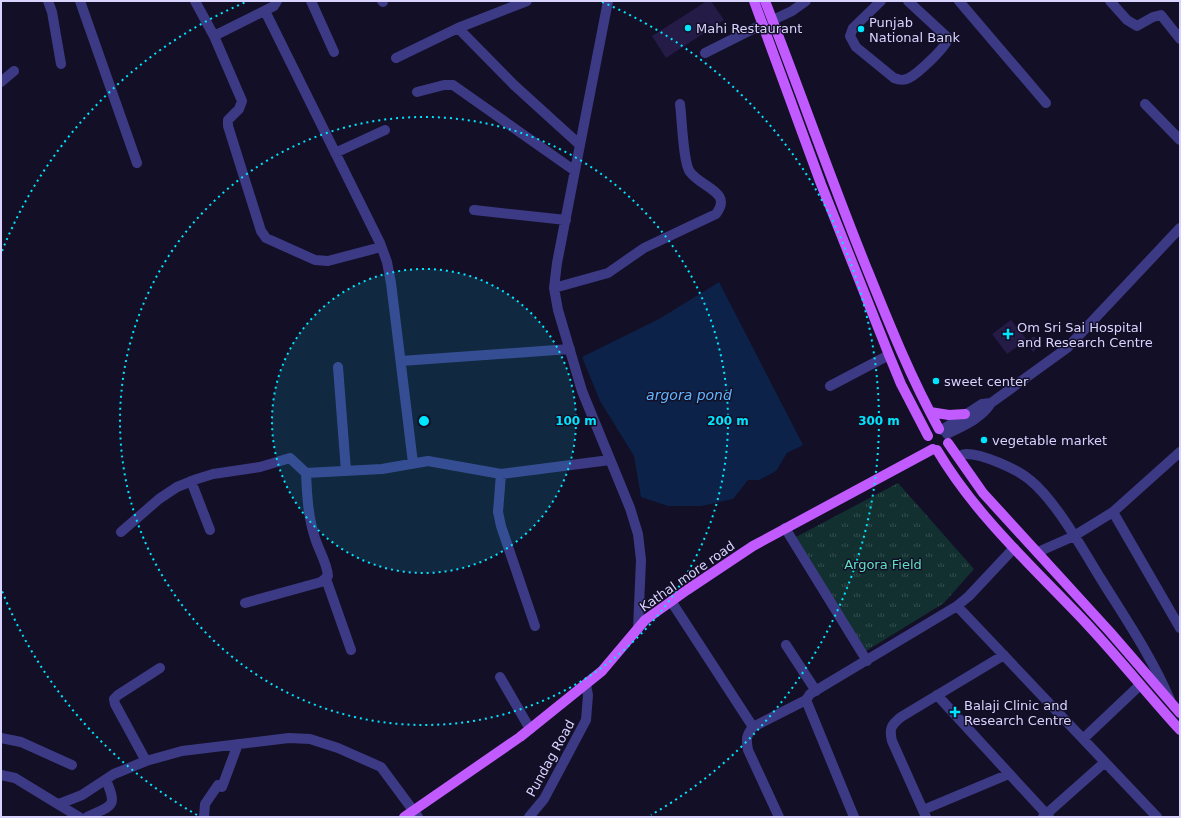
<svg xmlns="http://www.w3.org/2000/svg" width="1181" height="818" font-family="'DejaVu Sans',sans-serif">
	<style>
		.grass { fill: url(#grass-tufts) }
		.water { fill: #0c2248 }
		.building { fill: #241b47 }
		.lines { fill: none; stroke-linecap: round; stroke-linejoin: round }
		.minor { stroke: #3d3a85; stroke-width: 10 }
		.major { stroke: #c25bff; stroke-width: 10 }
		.ring { fill: none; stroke: #00e5ff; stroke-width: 2; stroke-dasharray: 2 4 }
		.poi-dot { fill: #00e5ff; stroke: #130f26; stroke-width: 1.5 }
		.labels { text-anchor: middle; stroke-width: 3; stroke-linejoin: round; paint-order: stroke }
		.poi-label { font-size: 13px; fill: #d9d4ff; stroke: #130f26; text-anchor: start }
		.park-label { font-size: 13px; fill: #5fe0c0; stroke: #130f26 }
		.street-label { font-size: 13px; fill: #d9d4ff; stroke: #130f26 }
		.water-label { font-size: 14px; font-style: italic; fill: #62b6ff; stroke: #130f26 }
		.centre { fill: #00e5ff; stroke: #130f26; stroke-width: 2 }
		.ring-label { font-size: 12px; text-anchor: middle; font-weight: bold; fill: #00e5ff; stroke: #130f26; stroke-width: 3; stroke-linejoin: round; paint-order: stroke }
	</style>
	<defs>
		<pattern id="grass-tufts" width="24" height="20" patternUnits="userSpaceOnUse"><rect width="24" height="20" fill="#12302f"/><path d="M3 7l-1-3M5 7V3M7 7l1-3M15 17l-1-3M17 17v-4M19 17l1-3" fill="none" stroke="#344d4e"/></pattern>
	</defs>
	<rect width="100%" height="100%" fill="#130f26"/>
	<!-- grass -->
	<path class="grass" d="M898 483 974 569 944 603 861 654 794 538Z"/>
	<!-- water -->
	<path class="water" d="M719 282 803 445 787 453 776 471 759 480H748L733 499 701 506H668L641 497 634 456 600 401 582 357 659 319Z"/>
	<!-- building -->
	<path class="building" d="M707 1H711L724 20 666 58 652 36Z
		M1011 320 1027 340 1007 354 992 334Z
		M1034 336 1040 345 1033 352 1026 343Z"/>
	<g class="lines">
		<!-- minor -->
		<path class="minor" d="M48 1 52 12 61 64
			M80 1 137 163
			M195 1 214 36 242 101 239 109 228 120V126L261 231 266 238 315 260 328 261 381 247
			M311 1 334 52
			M382 1 383 2
			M608 1 557 263 554 288 558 310 582 391 630 508 638 534 641 560 638 629
			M881 1 853 28 850 36 856 47 894 78C899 80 903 81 909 78 917 74 947 47 948 38L908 1
			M959 1 1046 103
			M1110 1 1127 20 1137 26 1153 17 1161 15 1180 39
			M265 11 380 243 387 262 391 283 413 463
			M773 20 792 11 806 1
			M458 28 514 85 580 145
			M214 36 274 6 277 1
			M705 53 763 24
			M396 58 458 28 527 1
			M1 82 14 71
			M417 92 444 85H453L575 171
			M1145 104 1180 140
			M335 153 385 130
			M474 210 566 220
			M554 288 608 273 644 248 716 214C733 192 702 188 690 172 683 163 682 118 680 104
			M401 361 570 349
			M338 367 346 471
			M830 386 889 355
			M942 430 982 404 991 403
			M947 434C963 426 982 418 991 403L1067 348 1180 228
			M958 457C960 456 963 454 966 454 983 454 1017 469 1030 480 1056 501 1083 550 1101 579 1125 618 1152 657 1170 700
			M501 474 498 512 501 526 535 626
			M191 481 210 530
			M1113 512 1180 628
			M785 528 867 661
			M121 532 159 499 177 487 197 479 213 474 260 467 290 458 306 473 382 469 428 461 501 474 610 460
			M1038 552 1074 536 1113 512 1180 452
			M326 579 351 650
			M671 601 753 727
			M245 603 321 582 328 576C327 563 319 551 315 538 308 517 307 495 306 473
			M957 606 1157 817
			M786 645 816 691
			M500 677 530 729
			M937 695 1049 817
			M1 738 21 742 72 765
			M1083 739 1140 685
			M146 761 115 704 114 699 118 695 160 668
			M1 775 15 778 79 817
			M222 787 238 744
			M59 804 82 795 114 774 146 761 182 751 289 738 310 739 338 748 381 767 418 817
			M923 810 1009 774
			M87 817C112 805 118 808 106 780
			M204 817 205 804 218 785
			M529 817 544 799 586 720 588 695 586 685
			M779 817 748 750C746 740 746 735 753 727L806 700
			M854 817 806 700 810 694 957 606 969 596 1014 548
			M926 817 892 741C889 729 891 725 901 717L1004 655
			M1043 817 1105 762"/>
		<!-- major -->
		<path class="major" d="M754 1 821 184 889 355 901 384 928 436
			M765 1C799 88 830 177 865 264 888 321 909 374 939 429
			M930 412 949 415 965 414
			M948 443 983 493 1110 632 1180 713
			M937 450C976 516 1034 568 1086 623 1118 657 1148 695 1180 730
			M404 817 520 737 602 671 645 620 687 590 753 546 933 449"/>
	</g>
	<!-- distance rings -->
	<circle cx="424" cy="421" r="152" fill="#00e5ff" fill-opacity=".12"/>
	<g class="ring">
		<circle cx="424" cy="421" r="152"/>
		<circle cx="424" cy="421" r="304"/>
		<path d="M197 815A455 455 0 0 1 2 591M2 251A455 455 0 0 1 246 2M602 2A455 455 0 0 1 651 815"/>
	</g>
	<!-- markers -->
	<g class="poi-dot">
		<circle cx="688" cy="28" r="4"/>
		<circle cx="861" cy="29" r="4"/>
		<path d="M1006 328h4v4h4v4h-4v4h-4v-4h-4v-4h4z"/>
		<circle cx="936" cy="381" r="4"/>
		<circle cx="984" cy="440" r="4"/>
		<path d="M953 706h4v4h4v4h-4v4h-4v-4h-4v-4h4z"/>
	</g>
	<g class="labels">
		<!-- poi labels -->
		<g class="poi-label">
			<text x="869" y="27">Punjab<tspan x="869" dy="15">National Bank</tspan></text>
			<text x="696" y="33">Mahi Restaurant</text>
			<text x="1017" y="332">Om Sri Sai Hospital<tspan x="1017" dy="15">and Research Centre</tspan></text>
			<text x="944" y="386">sweet center</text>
			<text x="992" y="445">vegetable market</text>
			<text x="964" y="710">Balaji Clinic and<tspan x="964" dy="15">Research Centre</tspan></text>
		</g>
		<!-- park labels -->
		<g class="park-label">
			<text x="883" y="569">Argora Field</text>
		</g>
		<!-- street labels -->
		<g class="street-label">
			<text transform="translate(687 576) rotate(-35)" y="5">Kathal more road</text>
			<text transform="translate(550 758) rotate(-61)" y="5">Pundag Road</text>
		</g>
		<!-- water labels -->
		<g class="water-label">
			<text x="689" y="400">argora pond</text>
		</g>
	</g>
	<circle cx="424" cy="421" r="6" class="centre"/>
	<g class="ring-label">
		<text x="576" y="425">100 m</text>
		<text x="728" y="425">200 m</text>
		<text x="879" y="425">300 m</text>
	</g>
	<!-- border -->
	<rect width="1181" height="818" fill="none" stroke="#d9d4ff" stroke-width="4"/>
</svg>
